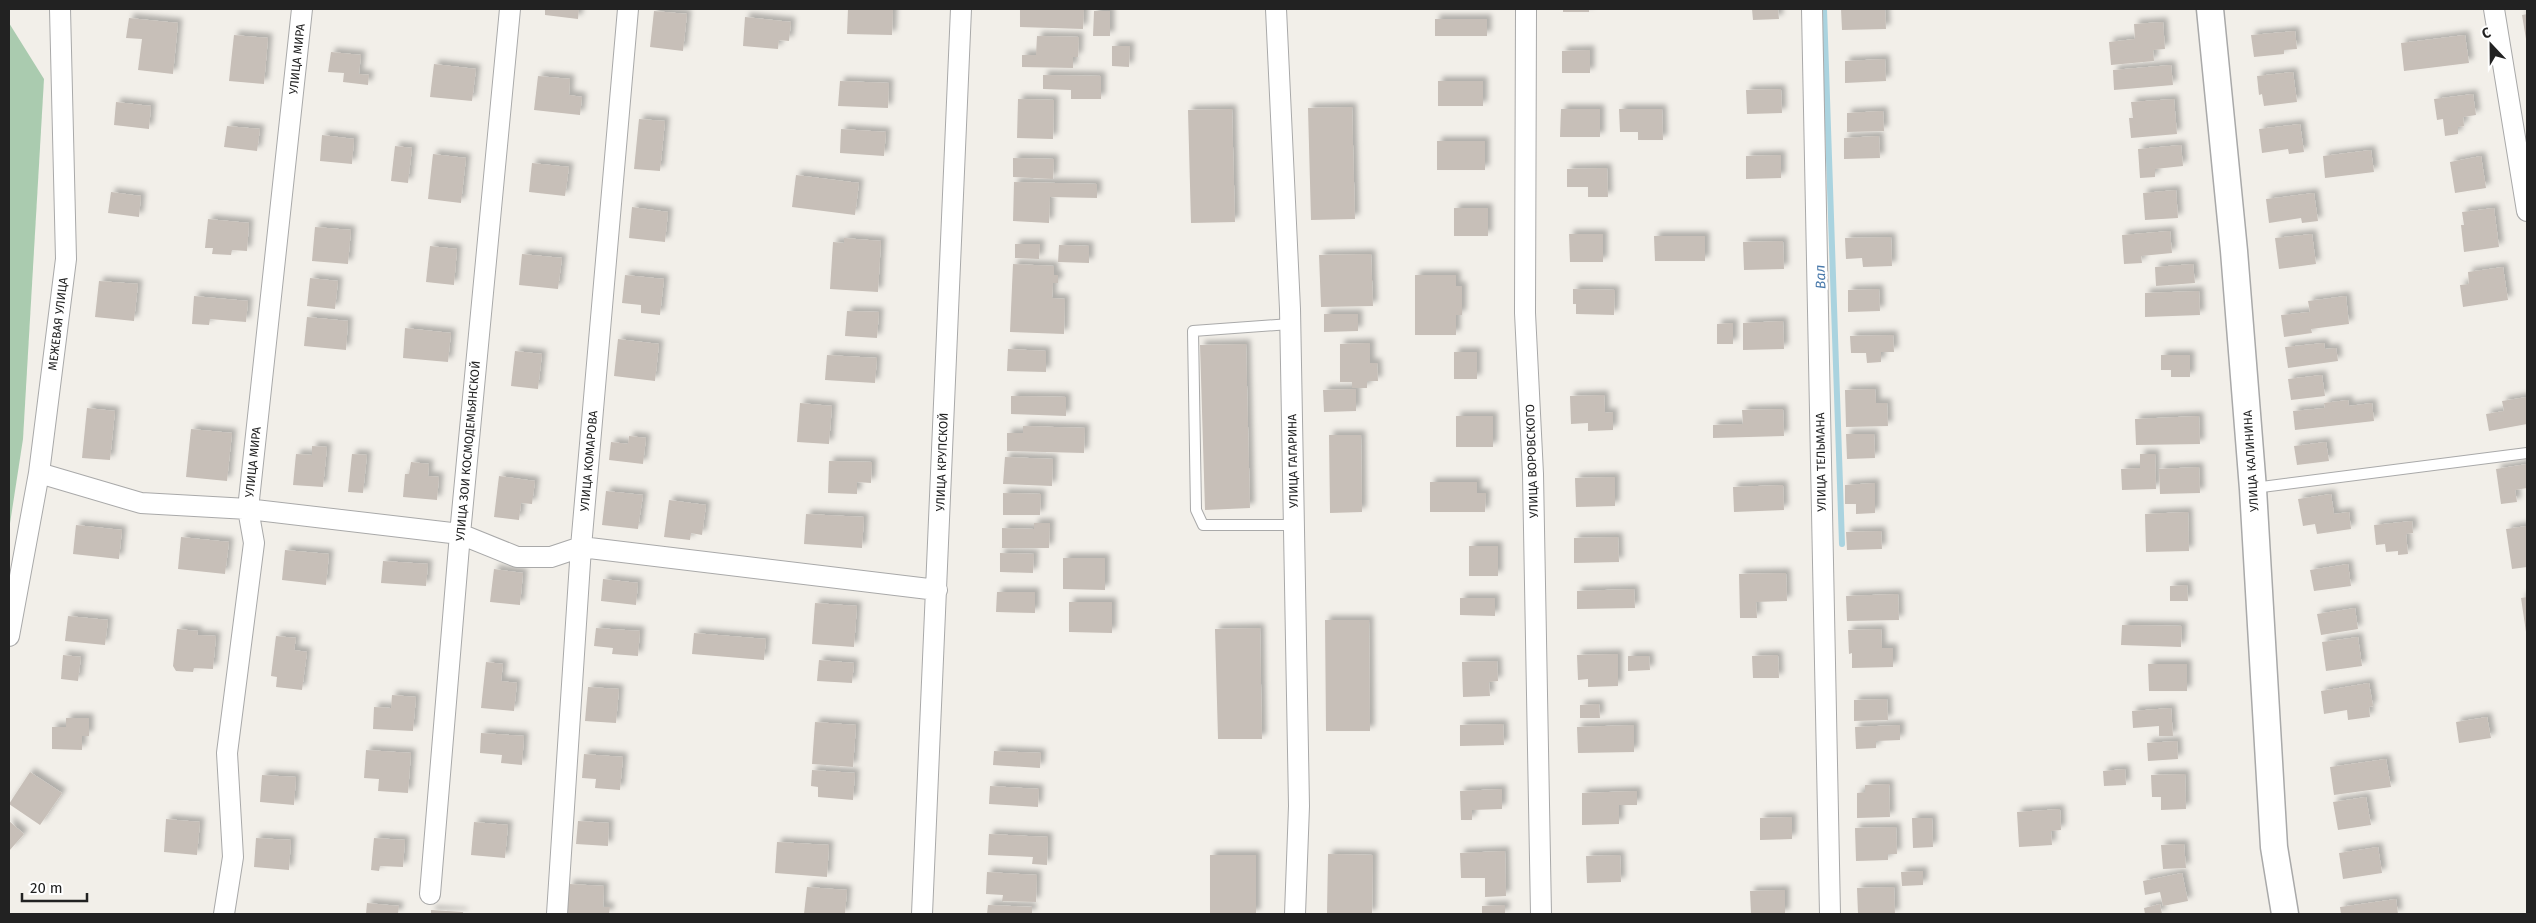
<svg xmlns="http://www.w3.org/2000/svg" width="2536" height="923" font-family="'Fira Sans',sans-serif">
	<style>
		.cemetery { fill: #aacbaf }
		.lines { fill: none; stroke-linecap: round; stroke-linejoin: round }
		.stream { stroke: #aad3df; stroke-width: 6 }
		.building { fill: #c7bfb8; filter: url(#shadow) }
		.service-casing { stroke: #a9a9a9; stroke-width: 12 }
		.minor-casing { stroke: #a9a9a9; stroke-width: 22 }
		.tertiary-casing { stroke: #a9a9a9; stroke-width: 29 }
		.service { stroke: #fff; stroke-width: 10 }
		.minor { stroke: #fff; stroke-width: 20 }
		.tertiary { stroke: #fff; stroke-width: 26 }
		.labels { text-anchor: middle; stroke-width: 5; stroke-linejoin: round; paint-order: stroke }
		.street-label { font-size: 12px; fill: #222; stroke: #fff }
		.water-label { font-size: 14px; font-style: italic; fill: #4a7aab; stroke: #fff }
	</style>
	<defs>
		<filter id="shadow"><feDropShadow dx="4.5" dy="-4.5" stdDeviation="2.5" flood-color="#0004"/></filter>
	</defs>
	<rect width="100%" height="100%" fill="#f2efe9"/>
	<!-- cemetery -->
	<path class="cemetery" d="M9 23 44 79 23 439 9 530Z"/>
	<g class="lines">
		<!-- stream -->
		<path class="stream" d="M1824 9 1842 544"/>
	</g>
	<!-- building -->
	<path class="building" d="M545 9H579L578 19 545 15Z
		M848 9H893L892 35 847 34Z
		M1020 9H1084L1083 29 1020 27Z
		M1563 9H1589V12H1563Z
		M1752 9H1778L1779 19 1753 20Z
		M1841 9H1885L1886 29 1842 30Z
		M654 11 687 14 683 51 650 47Z
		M1094 11H1110V36H1093Z
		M2527 14V38L2526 39 2522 15Z
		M745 17 791 22 789 41 779 40 778 49 743 46Z
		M129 18 178 23 173 74 138 70 142 39 126 38Z
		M1435 19H1487V36H1435Z
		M2163 22 2165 49 2153 50 2154 61 2111 65 2109 42 2135 39 2134 24Z
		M2295 31 2297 49 2284 50V54L2254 57 2251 35Z
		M234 35 268 38 264 84 229 81Z
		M2465 35 2469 63 2404 71 2401 43Z
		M1037 36 1079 37 1078 57H1073V68L1022 67V55H1036Z
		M1112 46H1130L1129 67 1112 66Z
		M1590 50V73H1562V51Z
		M331 52 361 55 359 74 369 75 368 85 343 82 344 73 328 72Z
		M1885 59 1886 81 1845 83V61Z
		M434 64 476 69 472 101 430 97Z
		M2171 65 2173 85 2114 90 2113 70Z
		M2293 72 2297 102 2264 106 2262 94 2259 95 2257 76Z
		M1043 75 1101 76V99H1071V90L1043 89Z
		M538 76 570 79 569 95 582 97 580 115 534 110Z
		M840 81 889 83 888 108 838 106Z
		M1438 81H1483V106H1438Z
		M1781 89 1782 113 1747 114 1746 90Z
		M2473 94 2476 115 2463 117 2464 126 2458 127V134L2445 136 2443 119 2437 120 2434 99Z
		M1018 99 1054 100 1053 139 1017 138Z
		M2174 99 2177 134 2131 138 2129 118H2133L2131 102Z
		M116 102 151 106 149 129 114 125Z
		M1352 107 1355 219 1311 220 1308 108Z
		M1232 109 1235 222 1191 223 1188 110Z
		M1561 109H1600V137H1560Z
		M1619 109H1662L1663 140H1638V132H1620Z
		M1883 111 1884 131 1847 132V113Z
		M639 119 665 121 660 171 634 169Z
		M2300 124 2304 152 2289 154 2288 149 2262 153 2259 129Z
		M227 126 260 129 257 151 224 147Z
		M841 129 886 132 884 156 840 153Z
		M322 135 354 139 352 164 320 161Z
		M1879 136 1880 158 1844 159V138Z
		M1437 141H1485V170H1437Z
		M2181 145 2183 166 2155 169V177L2140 178 2138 149Z
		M395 146 412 148 408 183 391 181Z
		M2371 150 2374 172 2325 178 2323 156Z
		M433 154 466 158 461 203 428 199Z
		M1781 155V178L1746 179V156Z
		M2481 156 2486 188 2455 193 2450 162Z
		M1013 158 1054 159 1053 179 1013 177Z
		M532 163 569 167 565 196 529 192Z
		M1607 168 1608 197H1588V187H1567V169Z
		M796 175 859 183 855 215 792 207Z
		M1014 182 1097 184V198L1050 197 1049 223 1013 221Z
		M2176 190 2178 218 2145 220 2143 193Z
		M111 192 141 196 139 217 108 213Z
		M2314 193 2318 221 2302 223 2301 218 2269 223 2266 199Z
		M632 207 668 212 665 242 629 238Z
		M1454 208H1488V236H1454Z
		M2494 208 2499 247 2464 252 2461 225H2464L2462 212Z
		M208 219 249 223 247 251 232 250 231 255 212 254 213 248H205Z
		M315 227 351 230 348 264 312 261Z
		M2170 231 2172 253 2141 256 2142 263 2124 264 2122 235Z
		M1569 234H1603V262H1570Z
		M2312 234 2316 264 2279 269 2275 238Z
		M1654 236H1705V261H1655Z
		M1891 237 1892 266 1863 267 1862 258 1846 259 1845 238Z
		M844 238 881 241 878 292 830 289 833 242 844 243Z
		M1783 241 1784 269 1744 270 1743 242Z
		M1015 244H1040L1039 259 1015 258Z
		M1059 245 1089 246V263L1058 262Z
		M430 246 457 249 454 285 426 282Z
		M522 254 562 258 558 289 519 285Z
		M1371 254 1373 306 1321 307 1319 255Z
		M1013 264 1054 266V275H1058V283H1053L1052 298 1065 299 1064 334 1010 332Z
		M2193 264 2195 283 2156 286 2155 267Z
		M2503 267 2508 300 2463 307 2460 285 2469 284 2468 272Z
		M625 275 664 279 660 315 641 313V305L622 303Z
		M1415 275H1456V286H1462V315H1456V335H1415Z
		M310 278 338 281 335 309 307 306Z
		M99 281 138 284 134 321 95 317Z
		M1573 289 1615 290 1614 315 1576 314V304H1573Z
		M1879 289 1880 311 1848 312V290Z
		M2199 291 2200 315 2145 317V293Z
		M194 296 248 301 246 322 210 319 209 325 192 324Z
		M2346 296 2349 324 2311 329 2312 333 2284 337 2281 315 2310 312 2308 301Z
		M847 311 879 312 877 338 845 336Z
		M1324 314H1358V331L1324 332Z
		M307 317 348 321 346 350 304 346Z
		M1783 321 1784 349 1743 350V323Z
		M1733 323V344H1717V324Z
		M405 328 451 333 448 362 403 358Z
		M1893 335 1894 352H1881V362L1867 363 1866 353H1851L1850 336Z
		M618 339 659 344 655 381 614 376Z
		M1370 343V363H1377L1378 381H1367V388H1352V382H1340V344Z
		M2324 343 2325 349 2336 348 2338 361 2288 368 2285 347Z
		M1246 344 1250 508 1205 510 1200 345Z
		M1008 349 1046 351V372L1007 371Z
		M515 351 542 354 538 389 511 386Z
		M1454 352H1477V379H1454Z
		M827 355 877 358 875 383 825 380Z
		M2161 355H2190V377H2171V370H2161Z
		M2322 375 2325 396 2291 400 2288 379Z
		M1356 389V411L1324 412 1323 390Z
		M1875 389 1876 403H1887L1888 426 1846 427 1845 390Z
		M1604 395 1605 413 1613 412V430L1588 431V423L1571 424 1570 396Z
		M1011 396 1066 397V416L1011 414Z
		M2527 397V424L2489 431 2486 414 2504 411 2502 401Z
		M2348 400 2349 406 2372 403 2374 421 2295 430 2293 411 2325 408 2324 403Z
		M800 403 832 406 829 444 797 442Z
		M87 408 115 411 110 460 82 458Z
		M1783 409 1784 436 1713 438V425L1743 424 1742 410Z
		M1456 416H1493V447H1456Z
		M2199 416 2200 444 2136 445 2135 419Z
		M1023 426 1085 428 1084 453 1007 451V433H1023Z
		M191 429 232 433 227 481 186 477Z
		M1846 434H1874L1875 458 1847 459Z
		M1329 435H1361L1362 512 1330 513Z
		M629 436 646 438 643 464 609 460 611 442 628 444Z
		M2326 442 2329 461 2297 465 2294 446Z
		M312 446 327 447 323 487 293 485 296 454 312 455Z
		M352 454 367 455 363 493 348 492Z
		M2140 454H2155L2156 489 2122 490 2121 469 2140 468Z
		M1005 457 1053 459 1052 486 1003 484Z
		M829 461 872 462 871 483 857 482V494L828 493Z
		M411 462 429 464 428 476 439 477 437 500 403 497 405 474H409Z
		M2527 464V488L2515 490 2517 502 2501 504 2496 469Z
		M2199 467 2200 493 2160 494 2159 469Z
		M499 476 535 481 532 504 521 503 519 520 494 517Z
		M1615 477V506L1576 507 1575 478Z
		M1430 482H1477V493H1486L1485 512H1430Z
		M1875 483V513L1856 514V504H1845V485Z
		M1783 485 1784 510 1734 512 1733 487Z
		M606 491 643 495 638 529 602 525Z
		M1003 493 1041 494 1040 515H1003Z
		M2331 494 2334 514 2349 512 2351 529 2317 534 2315 524 2303 526 2298 499Z
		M669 500 706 505 702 535 691 533 690 540 664 537Z
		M2188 512 2189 551 2146 552 2145 514Z
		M806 514 864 517 862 548 804 544Z
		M2412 521 2413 533 2406 534 2408 554 2398 555V551L2386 552 2385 544 2376 545 2374 525Z
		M1034 523H1050L1049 548H1002V528L1034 529Z
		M76 525 122 530 119 559 73 554Z
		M2527 526V567L2512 569 2506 529Z
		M1881 531 1882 549 1847 550 1846 532Z
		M181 537 229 542 225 574 178 569Z
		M1618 537 1619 562 1574 563V538Z
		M1469 546H1498V576H1469Z
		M285 550 329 554 326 585 282 580Z
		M1000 553 1034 554 1033 573 1000 572Z
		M1063 558H1105V590L1063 589Z
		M383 561 428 564 426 586 381 583Z
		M2348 564 2351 586 2314 591 2310 570Z
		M494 569 523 573 520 605 490 602Z
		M1786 573 1787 601 1756 602 1757 618H1740L1739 574Z
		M603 579 638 583 636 605 601 601Z
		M2187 585 2188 601H2170V586Z
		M1634 589 1635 608 1577 609V591Z
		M997 592H1035V613L996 612Z
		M1898 594 1899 620 1847 621 1846 596Z
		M2527 597V632H2526L2521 598Z
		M1460 598H1495V616L1460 615Z
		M1069 602H1112V633L1069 632Z
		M815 603 857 606 854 647 812 644Z
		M2355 608 2358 629 2321 635 2317 614Z
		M68 616 108 620 105 645 65 641Z
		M1325 620H1369L1370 731H1326Z
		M2122 625 2182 626 2181 647 2121 645Z
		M596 628 640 631 638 656 612 654 613 648 594 646Z
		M1260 628 1262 739H1218L1215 629Z
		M177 629 198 631 197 635 216 636 213 669 194 668 193 672 176 671 173 666Z
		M1881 629 1882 648H1893V667L1852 668V653L1849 654 1848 630Z
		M694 633 766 639 764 660 692 654Z
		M276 636 296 638 294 650 307 652 302 690 276 687 277 677 271 676Z
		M2358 637 2362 666 2326 671 2322 642Z
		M1618 654V686L1588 687V679L1578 680 1577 655Z
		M63 655 81 657 78 681 61 679Z
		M1778 655 1779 678H1753L1752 656Z
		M1628 656H1649L1650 670 1628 671Z
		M819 660 854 663 852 683 817 681Z
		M1497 661 1498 681 1489 682 1490 696 1463 697 1462 662Z
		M486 662 503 664 501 681 517 683 514 711 481 708Z
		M2148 664H2187V691H2149Z
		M2369 683 2373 706 2369 707 2370 717 2348 720 2347 710 2324 714 2321 691Z
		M588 687 619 689 616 723 585 721Z
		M392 695 416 697 413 731 373 729 374 707 391 708Z
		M1887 699 1888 720 1854 721V700Z
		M1599 704 1600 718H1580V705Z
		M2171 708 2173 736H2159V726L2133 728 2132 711Z
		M2487 717 2491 738 2459 743 2456 722Z
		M66 718H89V736H82V750L52 749V727H66Z
		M815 722 856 725 853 767 812 764Z
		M1503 724 1504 745 1460 746V725Z
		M1634 725V752L1578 753 1577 727Z
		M1900 725V740L1876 741V748L1856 749 1855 727Z
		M481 733 524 736 522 765 501 763 502 755 480 753Z
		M2177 741 2178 759 2148 761 2147 743Z
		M366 750 411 753 408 793 378 791 379 779 364 778Z
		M994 751 1041 753 1040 768 993 765Z
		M584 754 623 757 620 790 595 788 596 779 582 778Z
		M2386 759 2391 787 2334 795 2330 767Z
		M2125 769 2126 785 2104 786 2103 771Z
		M812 770 855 773 853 800 818 797V787L811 786Z
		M30 772 62 793 40 825 9 804Z
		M2185 774 2186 809 2161 810V797H2152L2151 775Z
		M262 775 296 777 294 805 260 802Z
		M1889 784 1890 817 1857 818V793L1865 792V785Z
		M990 786 1039 789 1038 807 989 804Z
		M1502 789V809L1472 810V820H1461L1460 791Z
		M1637 791V805H1619V824L1582 825V793Z
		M2366 797 2371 825 2338 830 2333 802Z
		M2060 809 2061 830 2051 831 2052 845 2019 847 2017 812Z
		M1792 817V839L1760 840V818Z
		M1912 818H1932L1933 847 1913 848Z
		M166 819 200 822 197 855 164 852Z
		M9 821 24 834 9 851Z
		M578 821 609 823 608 846 576 844Z
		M474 822 508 825 505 858 471 855Z
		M1896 827 1897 854H1888V860L1856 861 1855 828Z
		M989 834 1048 837 1047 865 1032 864 1033 857 988 855Z
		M256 838 291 840 289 870 254 867Z
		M374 838 405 840 403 867 380 866 379 871 371 870Z
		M777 842 829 845 827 877 775 873Z
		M2184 844 2186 868 2163 869 2161 845Z
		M2378 847 2382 873 2343 879 2339 853Z
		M1505 851 1506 896 1485 897V878H1461L1460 853Z
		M1328 854 1373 855 1372 914H1327Z
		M1210 855H1256V914H1210Z
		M1620 855 1621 882 1587 883 1586 856Z
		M1923 871V885L1902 886 1901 872Z
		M987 872 1037 875 1036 902 1002 901 1003 895 986 894Z
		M2182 873 2188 901 2163 906 2160 892 2145 895 2143 881Z
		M569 884 604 886 603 907H610L609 914H567Z
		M807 887 847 890 845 914H804Z
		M1894 887 1895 914H1858L1857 888Z
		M1785 890V914H1751L1750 891Z
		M2396 899 2398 914H2341L2340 907Z
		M367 903 399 906 398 914H366Z
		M2160 904 2162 914H2145L2144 908Z
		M988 905 1032 907V914H987Z
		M1505 905V914H1482V906Z
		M431 910 463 912V914H431Z"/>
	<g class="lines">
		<!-- service casing -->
		<g class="service-casing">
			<path id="service" d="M1290 324 1193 331 1196 510 1203 525H1294
				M2254 488 2527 453"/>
		</g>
		<!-- minor casing -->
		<g class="minor-casing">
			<path id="minor" d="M1276 9 1290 309 1299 806 1295 914
				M1526 9 1525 313 1533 474 1541 914
				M1812 9 1830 914
				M2494 9 2527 211
				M39 473 141 503 248 509 460 534 517 557H551L581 547 937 590
				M9 636 39 473 66 259 60 9
				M430 894 460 534 510 9
				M224 914 233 857 227 753 254 543 248 509 302 9
				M557 914 581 547 628 9
				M922 914 961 9"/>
		</g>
		<!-- tertiary casing -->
		<g class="tertiary-casing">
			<path id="tertiary" d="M2210 9 2234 251 2253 489 2274 847 2285 914"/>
		</g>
		<!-- service -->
		<use href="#service" class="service"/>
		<!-- minor -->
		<use href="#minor" class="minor"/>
		<!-- tertiary -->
		<use href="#tertiary" class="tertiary"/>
	</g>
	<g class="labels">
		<!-- street labels -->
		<g class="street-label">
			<text transform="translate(297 59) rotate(-84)" y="4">УЛИЦА МИРА</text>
			<text transform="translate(58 324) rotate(-83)" y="4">МЕЖЕВАЯ УЛИЦА</text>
			<text transform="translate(468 451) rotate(-85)" y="4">УЛИЦА ЗОИ КОСМОДЕМЬЯНСКОЙ</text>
			<text transform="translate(589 461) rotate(-85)" y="4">УЛИЦА КОМАРОВА</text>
			<text transform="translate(1293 461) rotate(-91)" y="4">УЛИЦА ГАГАРИНА</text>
			<text transform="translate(1532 461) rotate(-92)" y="4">УЛИЦА ВОРОВСКОГО</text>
			<text transform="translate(2251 461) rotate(-94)" y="4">УЛИЦА КАЛИНИНА</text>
			<text transform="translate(253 462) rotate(-84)" y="4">УЛИЦА МИРА</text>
			<text transform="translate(942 462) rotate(-88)" y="4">УЛИЦА КРУПСКОЙ</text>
			<text transform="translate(1821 462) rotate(-91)" y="4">УЛИЦА ТЕЛЬМАНА</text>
		</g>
		<!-- water labels -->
		<g class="water-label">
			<text transform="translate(1820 277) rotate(-92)" y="5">Вал</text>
		</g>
	</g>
	<!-- border -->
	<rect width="2536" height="923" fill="none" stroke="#222222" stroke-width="20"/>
	<!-- north arrow -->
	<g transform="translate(2491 45) rotate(338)" stroke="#ffffff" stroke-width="4" paint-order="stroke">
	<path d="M0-4L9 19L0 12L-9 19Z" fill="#222222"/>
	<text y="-8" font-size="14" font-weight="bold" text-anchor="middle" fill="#222222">С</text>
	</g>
	<!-- scale -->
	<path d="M22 893v8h65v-8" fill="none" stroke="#222222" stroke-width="2.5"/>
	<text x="30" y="893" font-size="15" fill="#222222" stroke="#ffffff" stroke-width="4" paint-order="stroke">20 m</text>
</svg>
